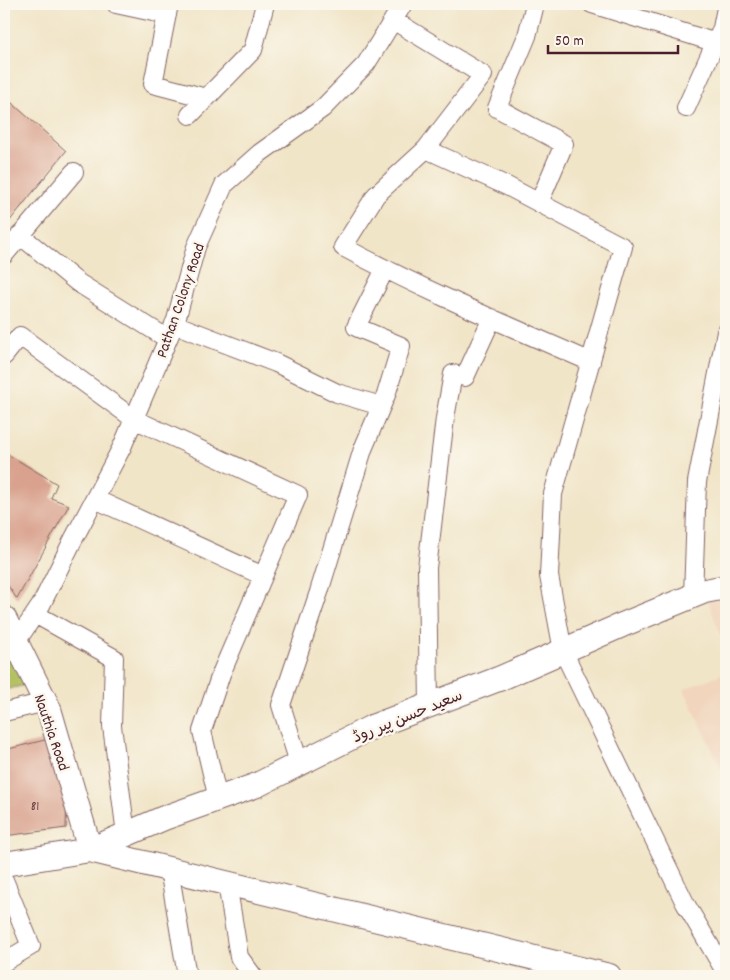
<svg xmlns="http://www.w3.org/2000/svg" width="730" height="980" font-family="Dekko,'Playpen Sans Arabic',sans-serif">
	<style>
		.built { fill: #f1d5bd }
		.green { fill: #b3c164; stroke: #7e7048 }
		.building { fill: #d9a28e }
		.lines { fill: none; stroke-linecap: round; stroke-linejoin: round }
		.street-casing { stroke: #846462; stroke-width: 20 }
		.secondary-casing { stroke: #846462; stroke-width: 26 }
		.street { stroke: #fff; stroke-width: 18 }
		.secondary { stroke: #fff; stroke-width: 24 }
		.labels { text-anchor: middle; stroke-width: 5; stroke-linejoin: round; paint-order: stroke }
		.number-label { font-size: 14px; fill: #6e4044 }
		.street-label { font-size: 16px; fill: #4a1f2b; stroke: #fbf7ec }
	</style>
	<rect width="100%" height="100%" fill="#fbf7ec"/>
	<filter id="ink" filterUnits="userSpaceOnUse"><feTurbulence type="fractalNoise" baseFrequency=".02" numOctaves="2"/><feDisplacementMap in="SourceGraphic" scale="10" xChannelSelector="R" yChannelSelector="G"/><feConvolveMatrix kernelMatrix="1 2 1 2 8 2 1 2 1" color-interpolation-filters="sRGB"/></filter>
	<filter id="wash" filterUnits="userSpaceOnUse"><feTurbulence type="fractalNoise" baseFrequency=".0096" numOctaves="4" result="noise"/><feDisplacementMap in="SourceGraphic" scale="20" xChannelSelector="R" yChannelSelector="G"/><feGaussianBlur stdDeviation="1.12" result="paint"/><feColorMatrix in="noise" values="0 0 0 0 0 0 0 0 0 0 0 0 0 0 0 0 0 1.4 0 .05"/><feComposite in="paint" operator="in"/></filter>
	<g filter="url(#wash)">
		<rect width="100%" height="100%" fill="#f1e5c8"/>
		<!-- built -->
		<path class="built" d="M726 587V651L705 591Z
			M726 672V779L684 689Z"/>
		<!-- green -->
		<path class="green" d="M4 633 30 684 4 690Z"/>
		<g id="blocks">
			<!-- building -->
			<path class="building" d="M4 96 66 151 4 228Z
				M4 452 57 484 51 498 69 505 17 599 4 580Z
				M53 738 67 782 66 828 4 836V750Z"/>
		</g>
	</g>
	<g filter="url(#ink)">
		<use href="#blocks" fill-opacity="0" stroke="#846462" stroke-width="1"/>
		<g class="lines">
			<!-- street casing -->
			<g class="street-casing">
				<path id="street" d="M116 4 167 15
					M169 4 153 84 206 98
					M535 4 527 36 497 108 564 144 539 203
					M592 4 726 46
					M393 20 483 75 426 149 507 186 623 247 553 494 549 576 563 651 685 903 726 973
					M686 108 722 28 726 8
					M190 115 253 50 265 4
					M426 149 376 195 343 247C423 290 507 325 591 362
					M20 235 77 282 168 339
					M4 255 74 172
					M174 324 276 363 337 393 381 406
					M4 356 20 336 134 419 298 495 221 674 202 731 218 799
					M95 499 263 576
					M693 596 697 482 726 332
					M35 614 114 658 112 726 126 834
					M16 642 41 605 73 540 122 447 176 320 196 247 224 185 260 153 323 108 366 64 403 4
					M429 705 427 568 445 418 453 374 465 377 492 318
					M4 712 46 702
					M299 763 281 705 319 592 363 449 386 395 401 346 356 327 385 269
					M169 869 187 976
					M4 880 31 946 4 962
					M227 883 239 957 253 976"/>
			</g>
			<!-- secondary casing -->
			<g class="secondary-casing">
				<path id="secondary" d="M4 618 49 709 90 850
					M90 850 609 976
					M4 864 90 850 164 818 257 785 372 727 501 678 622 625 705 591 726 587"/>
			</g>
			<!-- street -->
			<use href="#street" class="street"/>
			<!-- secondary -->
			<use href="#secondary" class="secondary"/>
		</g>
	</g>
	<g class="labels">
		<!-- number labels -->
		<g class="number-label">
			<text x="35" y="810">81</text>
		</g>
		<!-- street labels -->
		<g class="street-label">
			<text transform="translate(179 300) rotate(-71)" y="6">Pathan Colony Road</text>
			<text transform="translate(407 715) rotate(-22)" y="6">سعید حسن پیر روڈ</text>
			<text transform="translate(53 732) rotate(71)" y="6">Nauthia Road</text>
		</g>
	</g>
	<!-- margin -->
	<rect width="730" height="980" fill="none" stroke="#fbf7ec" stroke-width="20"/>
	<!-- scale -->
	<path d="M548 45v8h130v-8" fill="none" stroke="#4a1f2b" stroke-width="2.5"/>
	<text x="555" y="45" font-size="15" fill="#4a1f2b" stroke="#fbf7ec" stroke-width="4" paint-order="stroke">50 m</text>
</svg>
